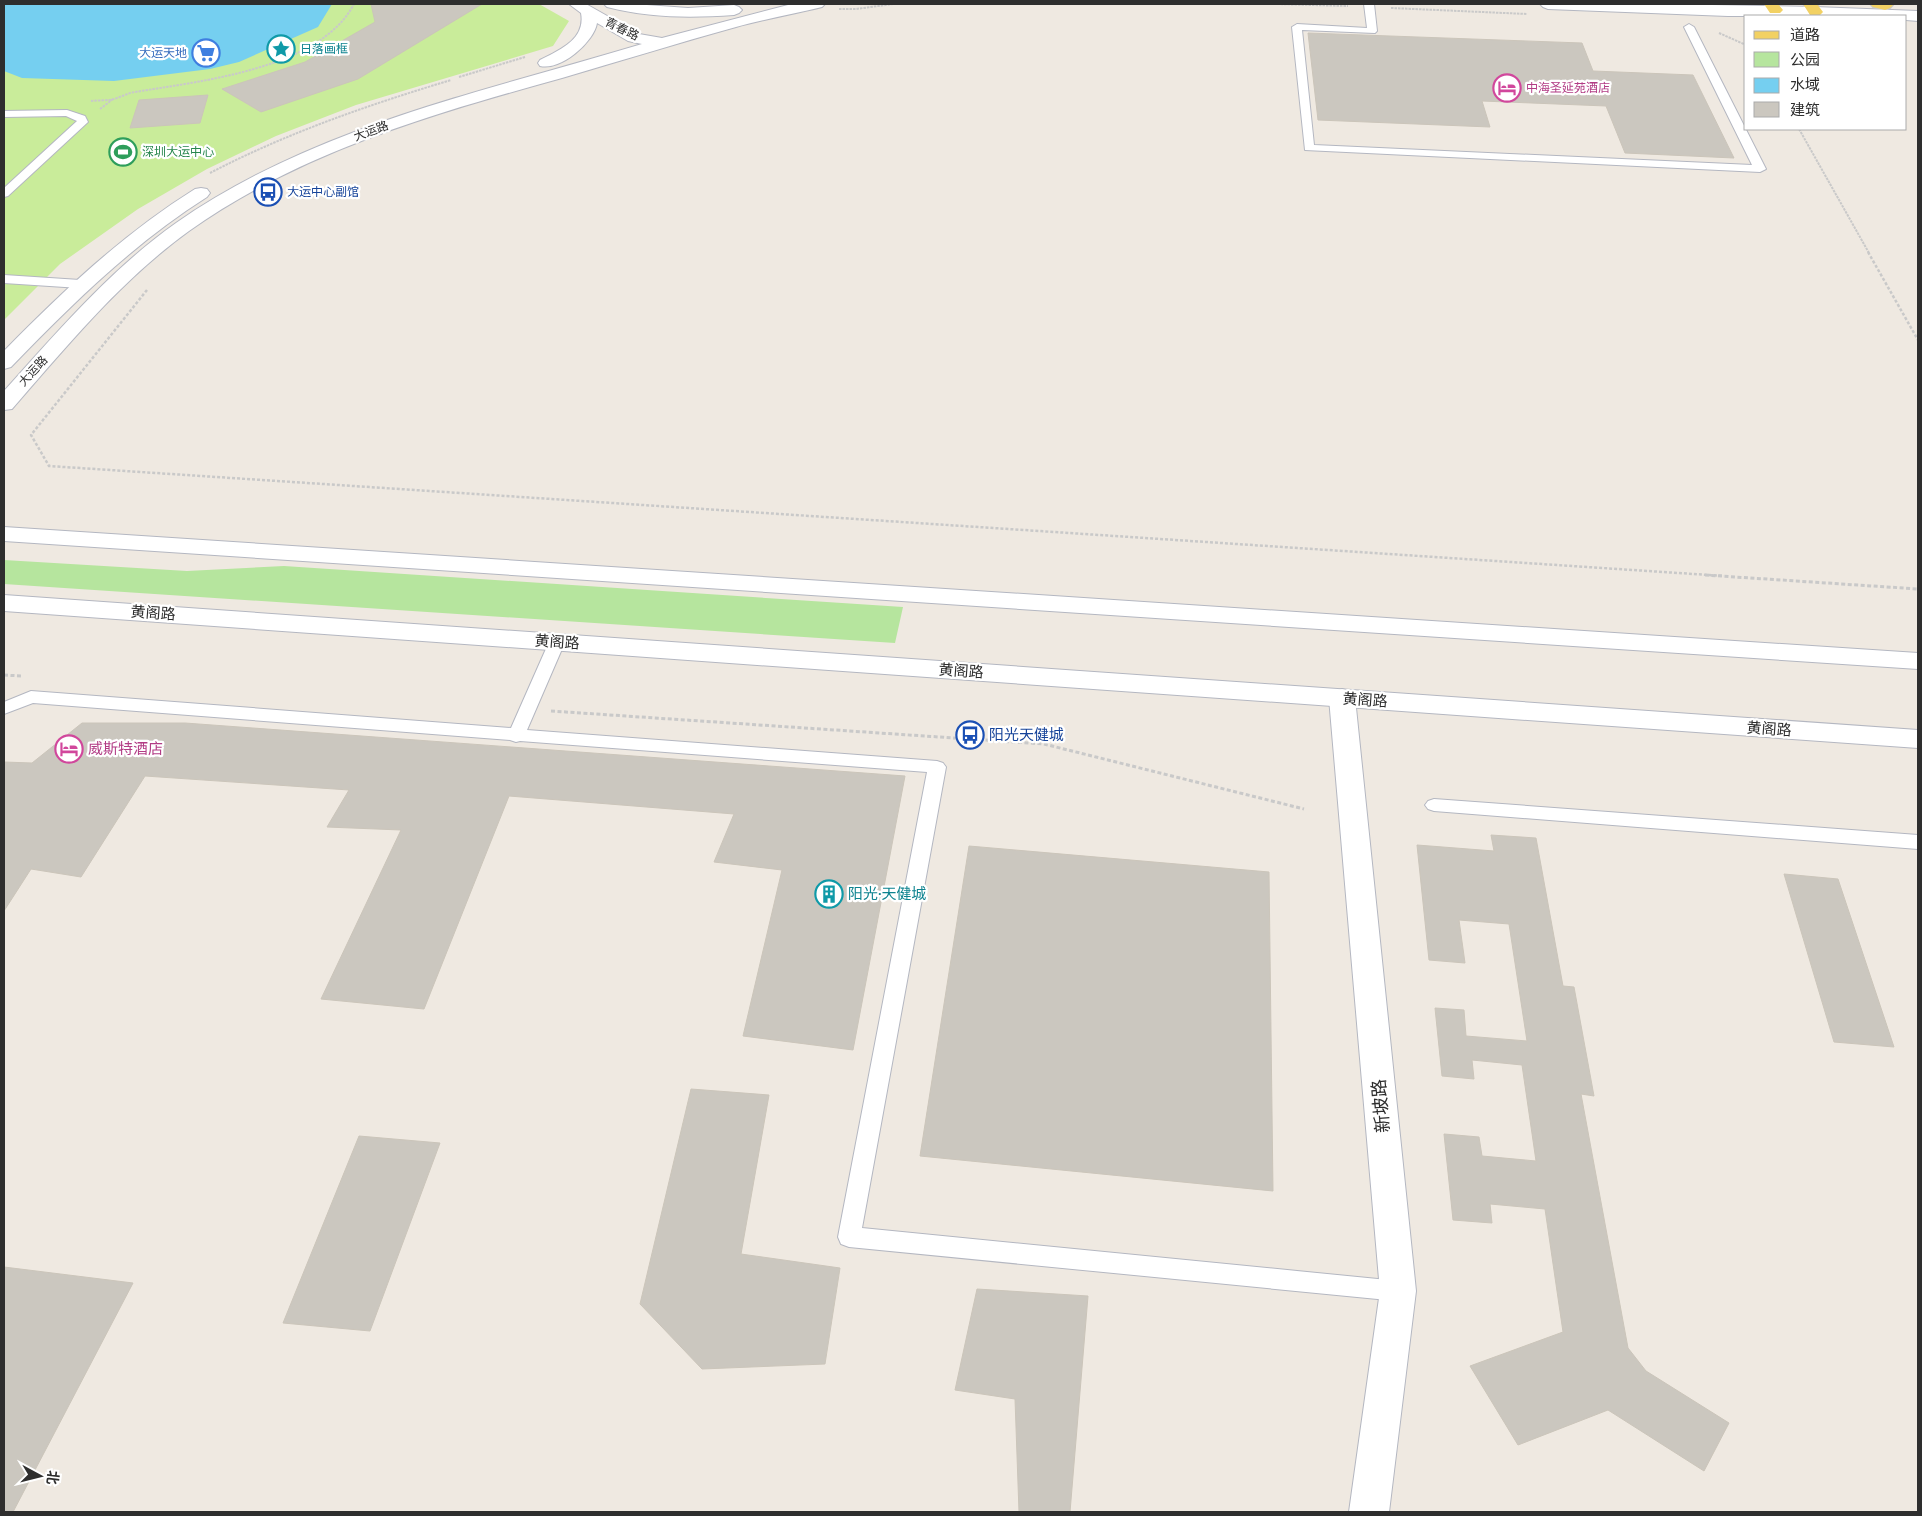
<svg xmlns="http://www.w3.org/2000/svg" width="1922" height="1516" font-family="'Fira Sans','Noto Sans SC',sans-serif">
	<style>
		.green { fill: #b6e59e }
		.pitch { fill: #c9ec9a }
		.water { fill: #75cff0 }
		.building { fill: #cbc7bf; stroke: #cbc5ba }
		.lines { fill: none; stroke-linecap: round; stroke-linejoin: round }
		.service-casing { stroke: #b4b7c1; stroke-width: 2 }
		.minor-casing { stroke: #b4b7c1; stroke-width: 2 }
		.tertiary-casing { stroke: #b4b7c1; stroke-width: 2 }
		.secondary-casing { stroke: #b4b7c1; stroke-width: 2 }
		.primary-casing { stroke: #c9c9c9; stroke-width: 2 }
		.path-far2 { stroke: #c9c9c9; stroke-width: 2; stroke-dasharray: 2.5 1; stroke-linecap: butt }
		.path-far1 { stroke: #c9c9c9; stroke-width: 2.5; stroke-dasharray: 3 2; stroke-linecap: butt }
		.path { stroke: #c9c9c9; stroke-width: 3; stroke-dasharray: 4 2.5; stroke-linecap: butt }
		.service { fill: #fff; fill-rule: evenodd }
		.minor { fill: #fff; fill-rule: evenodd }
		.tertiary { fill: #fff; fill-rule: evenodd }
		.secondary { fill: #fff; fill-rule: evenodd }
		.primary { fill: #f2d163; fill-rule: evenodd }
		.labels { text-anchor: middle; stroke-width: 4.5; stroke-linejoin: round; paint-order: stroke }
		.far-street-label { font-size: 12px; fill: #2e2e2e; stroke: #fff }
		.far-culture-label { font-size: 12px; fill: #0d838f; stroke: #fff; text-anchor: start }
		.far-shop-label { font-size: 12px; fill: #366cbe; stroke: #fff; text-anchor: end }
		.far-hotel-label { font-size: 12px; fill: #b23c85; stroke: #fff; text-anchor: start }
		.far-leisure-label { font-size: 12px; fill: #27864d; stroke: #fff; text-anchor: start }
		.far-transit-label { font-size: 12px; fill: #164399; stroke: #fff; text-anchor: start }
		.street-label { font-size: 15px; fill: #2e2e2e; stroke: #fff }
		.transit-label { font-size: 15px; fill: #164399; stroke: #fff; text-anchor: start }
		.hotel-label { font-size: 15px; fill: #b23c85; stroke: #fff; text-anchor: start }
		.culture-label { font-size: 15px; fill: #0d838f; stroke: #fff; text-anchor: start }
		.near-street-label { font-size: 18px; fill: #2e2e2e; stroke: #fff }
	</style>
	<rect width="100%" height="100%" fill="#efe9e1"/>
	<!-- green -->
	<path class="green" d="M4 560 187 571 284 566 903 607 895 643 4 584Z"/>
	<!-- pitch -->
	<path class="pitch" d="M4 4H539L569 21 553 46 356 105 276 136 207 169 138 209 60 264 4 320Z"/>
	<!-- water -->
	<path class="water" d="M4 4H332L318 27 239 62 210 69 114 81 22 78 4 71Z"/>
	<!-- building -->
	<path class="building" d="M371 4H482L358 79 261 112 222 89 305 62 375 22Z
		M1308 33 1582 43 1593 71 1693 75 1734 158 1625 153 1606 106 1482 101 1490 127 1318 120Z
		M208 95 200 123 130 128 139 100Z
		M82 723H185L905 776 853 1050 743 1036 782 870 714 862 734 814 509 796 424 1009 321 999 401 830 327 827 349 790 145 776 81 877 31 869 4 911V762L32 763Z
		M1491 835 1536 838 1563 986 1574 987 1594 1096 1581 1094 1628 1348 1646 1371 1729 1423 1704 1471 1608 1410 1518 1445 1470 1366 1563 1332 1545 1209 1490 1204 1492 1223 1453 1220 1444 1134 1479 1137 1482 1156 1536 1161 1522 1065 1472 1060 1474 1079 1442 1076 1435 1008 1464 1010 1466 1036 1527 1041 1509 924 1459 920 1465 963 1429 960 1417 845 1494 851Z
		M969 846 1269 872 1273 1191 920 1156Z
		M1784 874 1838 879 1894 1047 1834 1042Z
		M691 1089 769 1095 741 1254 840 1268 825 1364 702 1369 640 1304Z
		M359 1136 440 1143 370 1331 283 1323Z
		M4 1267 133 1283 13 1512H4Z
		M977 1289 1088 1296 1070 1512H1019L1015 1399 955 1390Z"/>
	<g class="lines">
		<!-- service casing -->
		<g class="service-casing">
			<path id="service" d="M1364 4H1374L1377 31 1375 33 1302 30 1314 145 1752 165 1684 27 1689 24 1694 27 1766 169 1760 172 1305 150 1292 27 1297 24 1367 28Z
				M67 110 85 116 88 122 8 196 4 197V188L77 121 66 116 4 117V111Z
				M4 275 80 280 86 284 80 288 4 283Z
				M557 637 563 638 565 642 527 730 937 761 943 763 946 767 862 1228 1398 1281 1406 1284 1410 1291 1406 1298 1398 1301 849 1247 841 1244 838 1237 927 772 520 741 516 742 510 740 33 703 4 714V702L31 691 511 728 549 642 551 638Z
				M1434 799 1918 835V849L1434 811 1428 809 1425 805 1428 801Z"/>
		</g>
		<!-- minor casing -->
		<g class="minor-casing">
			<path id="minor" d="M1815 7 1918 11V21L1906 20V16L1810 15 1807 12 1810 9Z
				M1342 689 1351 692 1355 698 1416 1291 1389 1512H1349L1380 1291 1329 698 1333 692Z"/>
		</g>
		<!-- tertiary casing -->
		<g class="tertiary-casing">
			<path id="tertiary" d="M569 4H586L639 34 662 38 788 5 825 4 822 7C794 14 765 19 736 27 678 43 620 61 562 78 432 114 300 152 189 231 121 280 67 346 12 409L4 410V391C57 332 111 269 176 223 315 126 483 92 642 44L628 41 597 23C594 42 561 71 540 66L538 63 540 60C560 50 586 39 581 13Z
				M604 4H633L688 8 734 5 739 7 742 10 739 13 734 15C691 18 649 18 607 7Z
				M1540 4H1658L1815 7 1820 9 1823 12 1816 16H1728L1548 9 1543 7Z
				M201 188 207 189 210 193 207 197C133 244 72 304 11 367L4 369V351C63 291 123 234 195 189Z"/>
		</g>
		<!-- secondary casing -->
		<g class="secondary-casing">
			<path id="secondary" d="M4 527 1918 653V669L4 541Z
				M4 595 1918 730V748L4 611Z"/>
		</g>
		<!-- primary casing -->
		<g class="primary-casing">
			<path id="primary" d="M1764 4H1778L1783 10 1780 13H1770Z
				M1803 4H1817L1823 12 1820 15H1810Z
				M1870 4H1892L1893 5 1890 8 1885 10 1873 7Z"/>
		</g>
		<!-- path-far2 -->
		<path class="path-far2" d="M1277 4 1348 6
			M1391 8 1527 14
			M839 9H856L893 4
			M1719 33 1746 45
			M459 77 525 57
			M91 101C98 100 107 101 114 99 121 97 128 93 135 92 201 81 320 69 354 4
			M100 109 113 99
			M1799 129 1869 253
			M210 173C287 133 368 105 451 80"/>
		<!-- path-far1 -->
		<path class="path-far1" d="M1868 252 1918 340
			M147 290 31 435 49 466 1724 576"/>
		<!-- path -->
		<path class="path" d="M1705 575 1918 589
			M4 675 21 676
			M551 711 1044 744 1304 809"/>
		<!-- service -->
		<use href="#service" class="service"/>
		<!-- minor -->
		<use href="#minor" class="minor"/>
		<!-- tertiary -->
		<use href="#tertiary" class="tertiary"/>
		<!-- secondary -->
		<use href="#secondary" class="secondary"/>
		<!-- primary -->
		<use href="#primary" class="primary"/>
	</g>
	<!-- icons -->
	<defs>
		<g id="sight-ring" transform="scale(1.4375)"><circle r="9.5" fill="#fff" stroke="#0f9aa8" stroke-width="1.5"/><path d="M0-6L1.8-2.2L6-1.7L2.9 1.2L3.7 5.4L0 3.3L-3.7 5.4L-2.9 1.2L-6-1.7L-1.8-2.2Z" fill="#0f9aa8"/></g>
		<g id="supermarket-ring" transform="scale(1.4375)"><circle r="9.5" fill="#fff" stroke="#3f7fe0" stroke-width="1.5"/><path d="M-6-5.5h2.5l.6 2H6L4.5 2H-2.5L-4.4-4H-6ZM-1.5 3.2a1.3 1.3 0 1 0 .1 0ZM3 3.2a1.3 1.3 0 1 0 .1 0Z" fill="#3f7fe0"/></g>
		<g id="hotel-ring" transform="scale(1.4375)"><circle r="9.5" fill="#fff" stroke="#d1479c" stroke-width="1.5"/><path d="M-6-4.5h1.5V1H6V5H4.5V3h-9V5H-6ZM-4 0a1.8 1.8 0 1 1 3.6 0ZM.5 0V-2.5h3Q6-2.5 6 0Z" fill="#d1479c"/></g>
		<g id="stadium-ring" transform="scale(1.4375)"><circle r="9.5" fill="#fff" stroke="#2e9e5b" stroke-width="1.5"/><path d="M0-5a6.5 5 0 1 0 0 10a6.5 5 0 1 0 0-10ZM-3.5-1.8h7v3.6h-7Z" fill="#2e9e5b"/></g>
		<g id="bus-ring" transform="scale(1.4375)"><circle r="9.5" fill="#fff" stroke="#1a4fb4" stroke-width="1.5"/><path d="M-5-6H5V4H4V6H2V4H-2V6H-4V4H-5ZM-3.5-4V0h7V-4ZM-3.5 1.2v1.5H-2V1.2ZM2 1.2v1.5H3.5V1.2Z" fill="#1a4fb4"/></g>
		<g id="building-ring" transform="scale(1.4375)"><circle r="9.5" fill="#fff" stroke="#0f9aa8" stroke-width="1.5"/><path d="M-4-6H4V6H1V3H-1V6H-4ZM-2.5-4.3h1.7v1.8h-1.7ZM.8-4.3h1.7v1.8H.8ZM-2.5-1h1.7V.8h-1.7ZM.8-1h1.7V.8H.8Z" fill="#0f9aa8"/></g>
	</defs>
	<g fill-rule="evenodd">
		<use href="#sight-ring" x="281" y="49"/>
		<use href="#supermarket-ring" x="206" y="53"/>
		<use href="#hotel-ring" x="1507" y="88"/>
		<use href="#stadium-ring" x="123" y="152"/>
		<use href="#bus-ring" x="268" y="192"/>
		<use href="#bus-ring" x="970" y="735"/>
		<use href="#hotel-ring" x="69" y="749"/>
		<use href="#building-ring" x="829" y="894"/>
	</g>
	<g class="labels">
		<!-- far-street labels -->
		<g class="far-street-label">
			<text transform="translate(622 29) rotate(26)" y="4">青春路</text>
			<text transform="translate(371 131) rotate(-20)" y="4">大运路</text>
			<text transform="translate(33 371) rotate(-47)" y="4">大运路</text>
		</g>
		<!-- far-culture labels -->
		<g class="far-culture-label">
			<text x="300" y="53">日落画框</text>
		</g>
		<!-- far-shop labels -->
		<g class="far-shop-label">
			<text x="187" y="57">大运天地</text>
		</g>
		<!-- far-hotel labels -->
		<g class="far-hotel-label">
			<text x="1526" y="92">中海圣延苑酒店</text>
		</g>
		<!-- far-leisure labels -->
		<g class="far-leisure-label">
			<text x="142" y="156">深圳大运中心</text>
		</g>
		<!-- far-transit labels -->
		<g class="far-transit-label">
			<text x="287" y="196">大运中心副馆</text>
		</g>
		<!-- street labels -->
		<g class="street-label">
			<text transform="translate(153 613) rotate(4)" y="5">黄阁路</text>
			<text transform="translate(557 642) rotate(4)" y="5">黄阁路</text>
			<text transform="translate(961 671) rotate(4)" y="5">黄阁路</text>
			<text transform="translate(1365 700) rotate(4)" y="5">黄阁路</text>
			<text transform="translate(1769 729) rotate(4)" y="5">黄阁路</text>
		</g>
		<!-- transit labels -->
		<g class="transit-label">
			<text x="989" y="740">阳光天健城</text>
		</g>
		<!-- hotel labels -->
		<g class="hotel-label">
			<text x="88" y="754">威斯特酒店</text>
		</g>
		<!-- culture labels -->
		<g class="culture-label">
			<text x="848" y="899">阳光·天健城</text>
		</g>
		<!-- near-street labels -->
		<g class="near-street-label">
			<text transform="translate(1381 1106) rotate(-95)" y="6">新坡路</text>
		</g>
	</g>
	<!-- border -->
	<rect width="1922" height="1516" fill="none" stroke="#2e2e2e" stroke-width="10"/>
	<!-- legend -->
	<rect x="1744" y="15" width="162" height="115" fill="#ffffff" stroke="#ababab"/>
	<rect x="1754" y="31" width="25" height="8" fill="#f2d163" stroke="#ababab"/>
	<text x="1790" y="40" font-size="15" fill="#2e2e2e">道路</text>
	<rect x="1754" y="52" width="25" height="15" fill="#b6e59e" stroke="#ababab"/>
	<text x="1790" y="65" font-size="15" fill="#2e2e2e">公园</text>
	<rect x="1754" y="78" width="25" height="15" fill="#75cff0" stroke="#ababab"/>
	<text x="1790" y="90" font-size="15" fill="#2e2e2e">水域</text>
	<rect x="1754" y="102" width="25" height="15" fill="#cbc7bf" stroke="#ababab"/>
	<text x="1790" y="115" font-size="15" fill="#2e2e2e">建筑</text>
	<!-- north arrow -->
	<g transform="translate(40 1476) rotate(97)" stroke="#ffffff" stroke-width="4" paint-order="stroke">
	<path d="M0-4L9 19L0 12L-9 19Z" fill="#2e2e2e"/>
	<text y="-8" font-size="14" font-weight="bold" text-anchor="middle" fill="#2e2e2e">北</text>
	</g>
</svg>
